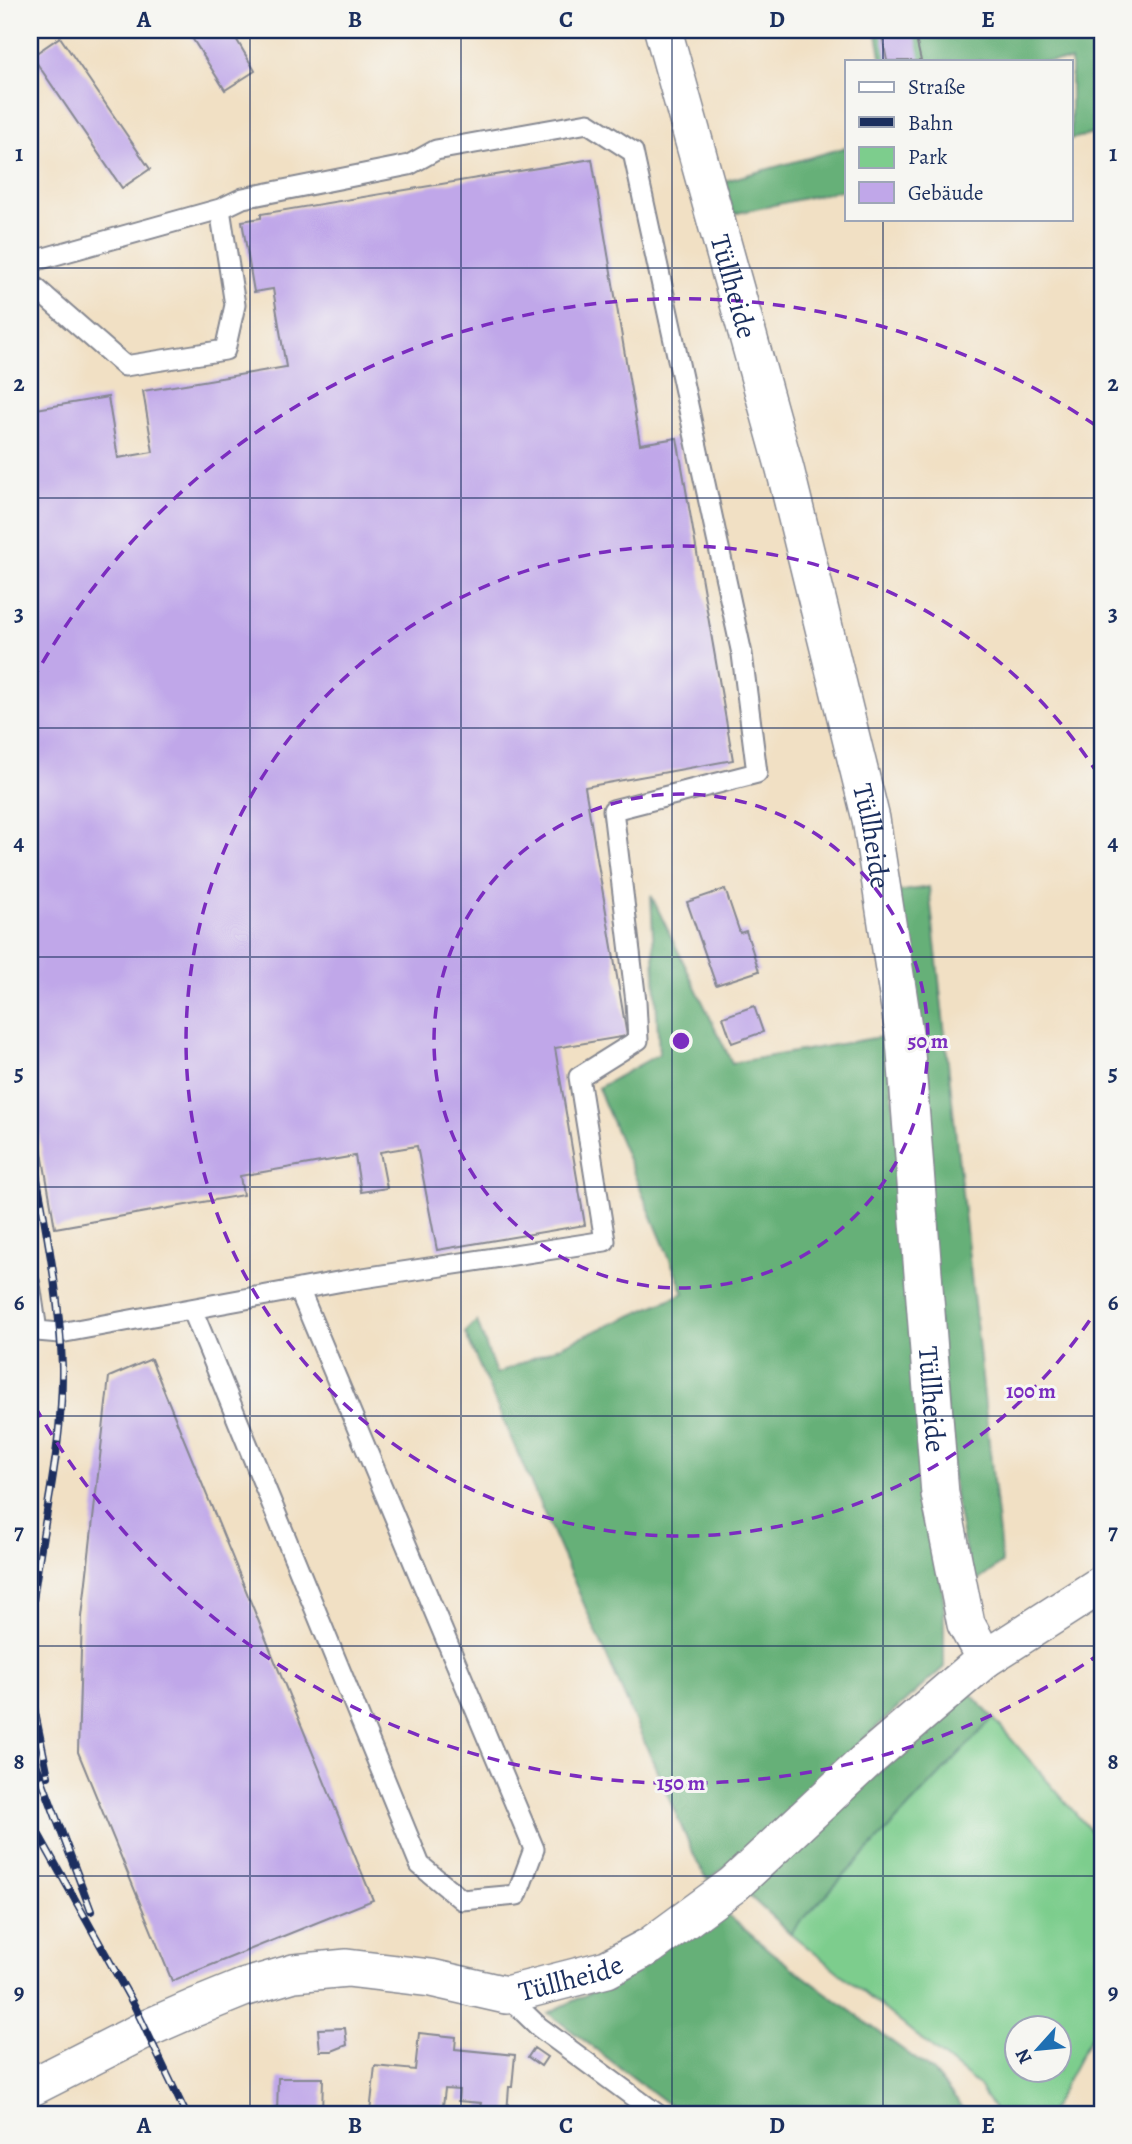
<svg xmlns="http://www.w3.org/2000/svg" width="1132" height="2144" font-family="Alegreya,serif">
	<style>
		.green { fill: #7dcd8d; stroke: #4c7e76; stroke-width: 2; fill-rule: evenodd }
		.forest { fill: #66b078; stroke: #40706b; stroke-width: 2 }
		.building { fill: #c0a7e9 }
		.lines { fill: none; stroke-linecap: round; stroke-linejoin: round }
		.lane-casing { stroke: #868891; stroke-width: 23 }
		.street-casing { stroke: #868891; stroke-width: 40 }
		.lane { stroke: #fff; stroke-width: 19 }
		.street { stroke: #fff; stroke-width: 37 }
		.rail-casing { stroke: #1b2f5e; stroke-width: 8 }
		.rail { stroke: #f6f6f2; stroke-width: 5; stroke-dasharray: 16; stroke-linecap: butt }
		.grid { fill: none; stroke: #1b2f5e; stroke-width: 2; stroke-opacity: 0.55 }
		.ring { fill: none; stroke: #7b2cbf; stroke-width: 3.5; stroke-dasharray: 12 9 }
		.labels { text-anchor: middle; stroke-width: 6; stroke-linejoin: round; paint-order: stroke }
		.street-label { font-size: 28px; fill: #1b2f5e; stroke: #f6f6f2 }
		.centre { fill: #7b2cbf; stroke: #f6f6f2; stroke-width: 3.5 }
		.ring-label { font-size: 21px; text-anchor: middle; font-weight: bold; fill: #7b2cbf; stroke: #f6f6f2; stroke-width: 6; stroke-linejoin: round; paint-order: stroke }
		.neatline { fill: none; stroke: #1b2f5e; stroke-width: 2.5 }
		.grid-label { font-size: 23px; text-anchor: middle; font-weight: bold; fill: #1b2f5e }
	</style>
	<rect width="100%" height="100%" fill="#f6f6f2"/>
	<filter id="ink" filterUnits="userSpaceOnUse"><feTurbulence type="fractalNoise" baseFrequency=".0143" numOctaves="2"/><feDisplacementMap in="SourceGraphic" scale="14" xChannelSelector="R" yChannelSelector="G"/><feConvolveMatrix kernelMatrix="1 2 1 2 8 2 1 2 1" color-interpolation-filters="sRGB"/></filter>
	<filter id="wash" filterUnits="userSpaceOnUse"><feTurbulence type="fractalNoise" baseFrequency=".00686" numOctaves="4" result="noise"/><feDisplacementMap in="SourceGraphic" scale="28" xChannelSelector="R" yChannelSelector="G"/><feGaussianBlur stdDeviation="1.57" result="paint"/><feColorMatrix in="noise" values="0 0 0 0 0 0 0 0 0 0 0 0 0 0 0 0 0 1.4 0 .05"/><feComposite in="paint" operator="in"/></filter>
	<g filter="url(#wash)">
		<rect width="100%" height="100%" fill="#f1e0c4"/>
		<!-- green -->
		<path class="green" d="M993 1718 1102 1844V2016L1049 2114H997L978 2085 790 1933ZM1016 2028H1058V2070H1016Z"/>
		<!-- forest -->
		<path class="forest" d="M876 30H1102V132L1071 139V61H882Z
			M847 147V189L733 214 725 181Z
			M929 887 1002 1563 972 1585 954 1491 897 892Z
			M651 895 732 1063 886 1036 944 1604V1667L854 1747 761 1840 708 1880 697 1862 465 1333 477 1321 496 1374 684 1293 598 1088 659 1054Z
			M969 1692 993 1718 790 1933 744 1891Z
			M721 1909 771 1952 933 2072 968 2114H681L548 2013 613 1982Z"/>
		<g id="blocks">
			<!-- building -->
			<path class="building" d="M187 30H231L255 71 225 90Z
				M914 30 921 61H887L881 31Z
				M60 37 150 169 122 188 32 56Z
				M592 159 640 444 677 438 733 760 585 787 627 1036 555 1048 585 1225 437 1250 417 1146 380 1152 387 1188 361 1192 355 1156 240 1176 243 1195 55 1228 30 1083V410L108 397 118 458 153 452 143 391 286 367 273 289 254 292 242 221 261 218V214Z
				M725 889 740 933 746 931 759 971 716 985 687 902Z
				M754 1006 763 1032 732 1043 723 1017Z
				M151 1359 373 1900 172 1981 78 1752 82 1617 109 1377Z
				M345 2028 347 2045 332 2051H320L318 2029Z
				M419 2033 456 2037 455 2049 515 2055 512 2087H509L507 2113 479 2111 481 2103 458 2101 459 2090 445 2089 442 2114 370 2113 375 2066 415 2070Z
				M534 2048 547 2057 541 2066 528 2057Z
				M278 2078H323L322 2114H277Z"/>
		</g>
	</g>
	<g filter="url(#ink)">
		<use href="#blocks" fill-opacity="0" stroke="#868891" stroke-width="2"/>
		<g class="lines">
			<!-- lane casing -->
			<g class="lane-casing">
				<path id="lane" d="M30 262 220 209 243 198 409 165 436 150 588 123 633 152 742 654 757 773 613 810 636 1002 638 1040 579 1077 605 1241 343 1281 60 1333 37 1331 30 1284
					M30 283 125 366 225 350 235 305 220 209
					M192 1309 420 1865 462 1900 517 1895 534 1849 299 1289
					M506 1995 539 2027 657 2114"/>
			</g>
			<!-- street casing -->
			<g class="street-casing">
				<g id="street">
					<path id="s1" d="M663 30 785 469 871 819 905 1040 940 1494 966 1624 985 1659"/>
					<path id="s2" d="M30 2088 146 2029 194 2008 243 1988 294 1973 347 1968 431 1978 506 1995 607 1969 650 1946 733 1885 867 1760 985 1659 1102 1584"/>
				</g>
			</g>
			<!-- lane -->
			<use href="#lane" class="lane"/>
			<!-- street -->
			<use href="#street" class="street"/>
			<!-- rail casing -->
			<g class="rail-casing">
				<path id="rail" d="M30 1140C43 1215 60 1291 62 1367 63 1456 38 1540 30 1627
					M30 1646 32 1698 48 1776
					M30 1748 91 1911
					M30 1819 135 2007 186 2114"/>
			</g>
			<!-- rail -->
			<use href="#rail" class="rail"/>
		</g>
	</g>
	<!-- grid -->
	<path class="grid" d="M250 30V2114M461 30V2114M672 30V2114M883 30V61M883 219V2114M30 268H1102M30 498H1102M30 728H1102M30 957H1102M30 1187H1102M30 1416H1102M30 1646H1102M30 1876H1102"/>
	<!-- distance rings -->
	<g class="ring">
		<circle cx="681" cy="1041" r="247"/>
		<path d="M1101 1303A495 495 0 1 1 1101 779"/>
		<path d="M1101 1653A742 742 0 0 1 32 1401M32 681A742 742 0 0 1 1101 429"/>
	</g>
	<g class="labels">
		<!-- street labels -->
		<g class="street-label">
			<text dy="10" stroke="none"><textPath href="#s1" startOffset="266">Tüllheide</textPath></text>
			<text dy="10" stroke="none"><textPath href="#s1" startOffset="833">Tüllheide</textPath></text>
			<text dy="10" stroke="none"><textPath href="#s1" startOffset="1400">Tüllheide</textPath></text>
			<text dy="10" stroke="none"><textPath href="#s2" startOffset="570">Tüllheide</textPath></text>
		</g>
	</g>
	<circle cx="681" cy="1041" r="10" class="centre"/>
	<g class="ring-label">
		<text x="928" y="1048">50 m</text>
		<text x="1031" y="1398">100 m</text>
		<text x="681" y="1790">150 m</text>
	</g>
	<!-- margin -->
	<rect width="1132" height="2144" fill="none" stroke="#f6f6f2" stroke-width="77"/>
	<!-- legend -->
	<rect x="845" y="60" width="228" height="161" fill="#f6f6f2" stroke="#9ea6b7" stroke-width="2"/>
	<rect x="859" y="82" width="35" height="10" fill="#ffffff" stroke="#9ea6b7" stroke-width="2"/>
	<text x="908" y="94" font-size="21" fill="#1b2f5e">Straße</text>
	<rect x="859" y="117" width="35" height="10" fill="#1b2f5e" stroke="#9ea6b7" stroke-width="2"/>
	<text x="908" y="130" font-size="21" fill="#1b2f5e">Bahn</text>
	<rect x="859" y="147" width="35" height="21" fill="#7dcd8d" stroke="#9ea6b7" stroke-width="2"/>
	<text x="908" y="164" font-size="21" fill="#1b2f5e">Park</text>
	<rect x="859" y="182" width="35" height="21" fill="#c0a7e9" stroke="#9ea6b7" stroke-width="2"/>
	<text x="908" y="200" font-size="21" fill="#1b2f5e">Gebäude</text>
	<!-- north arrow -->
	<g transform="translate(1038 2049) rotate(243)"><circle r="33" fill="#f6f6f2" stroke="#9ea6b7" stroke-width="2"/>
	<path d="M0-5L12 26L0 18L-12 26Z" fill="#1f6fb2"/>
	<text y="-10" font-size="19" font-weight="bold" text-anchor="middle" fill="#1b2f5e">N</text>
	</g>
	<rect x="38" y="38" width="1056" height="2068" class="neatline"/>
	<g class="grid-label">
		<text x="144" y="27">A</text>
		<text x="355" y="27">B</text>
		<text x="566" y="27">C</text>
		<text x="777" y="27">D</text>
		<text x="988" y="27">E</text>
		<text x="19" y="161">1</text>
		<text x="1113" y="161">1</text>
		<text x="19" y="391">2</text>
		<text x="1113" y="391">2</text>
		<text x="19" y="621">3</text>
		<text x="1113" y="621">3</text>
		<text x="19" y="850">4</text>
		<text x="1113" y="850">4</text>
		<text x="19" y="1080">5</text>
		<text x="1113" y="1080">5</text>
		<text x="19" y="1310">6</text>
		<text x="1113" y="1310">6</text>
		<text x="19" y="1539">7</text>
		<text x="1113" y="1539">7</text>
		<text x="19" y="1769">8</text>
		<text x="1113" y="1769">8</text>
		<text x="19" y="1999">9</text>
		<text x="1113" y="1999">9</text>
		<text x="144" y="2133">A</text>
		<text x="355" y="2133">B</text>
		<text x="566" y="2133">C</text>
		<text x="777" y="2133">D</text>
		<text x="988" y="2133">E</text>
	</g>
</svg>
